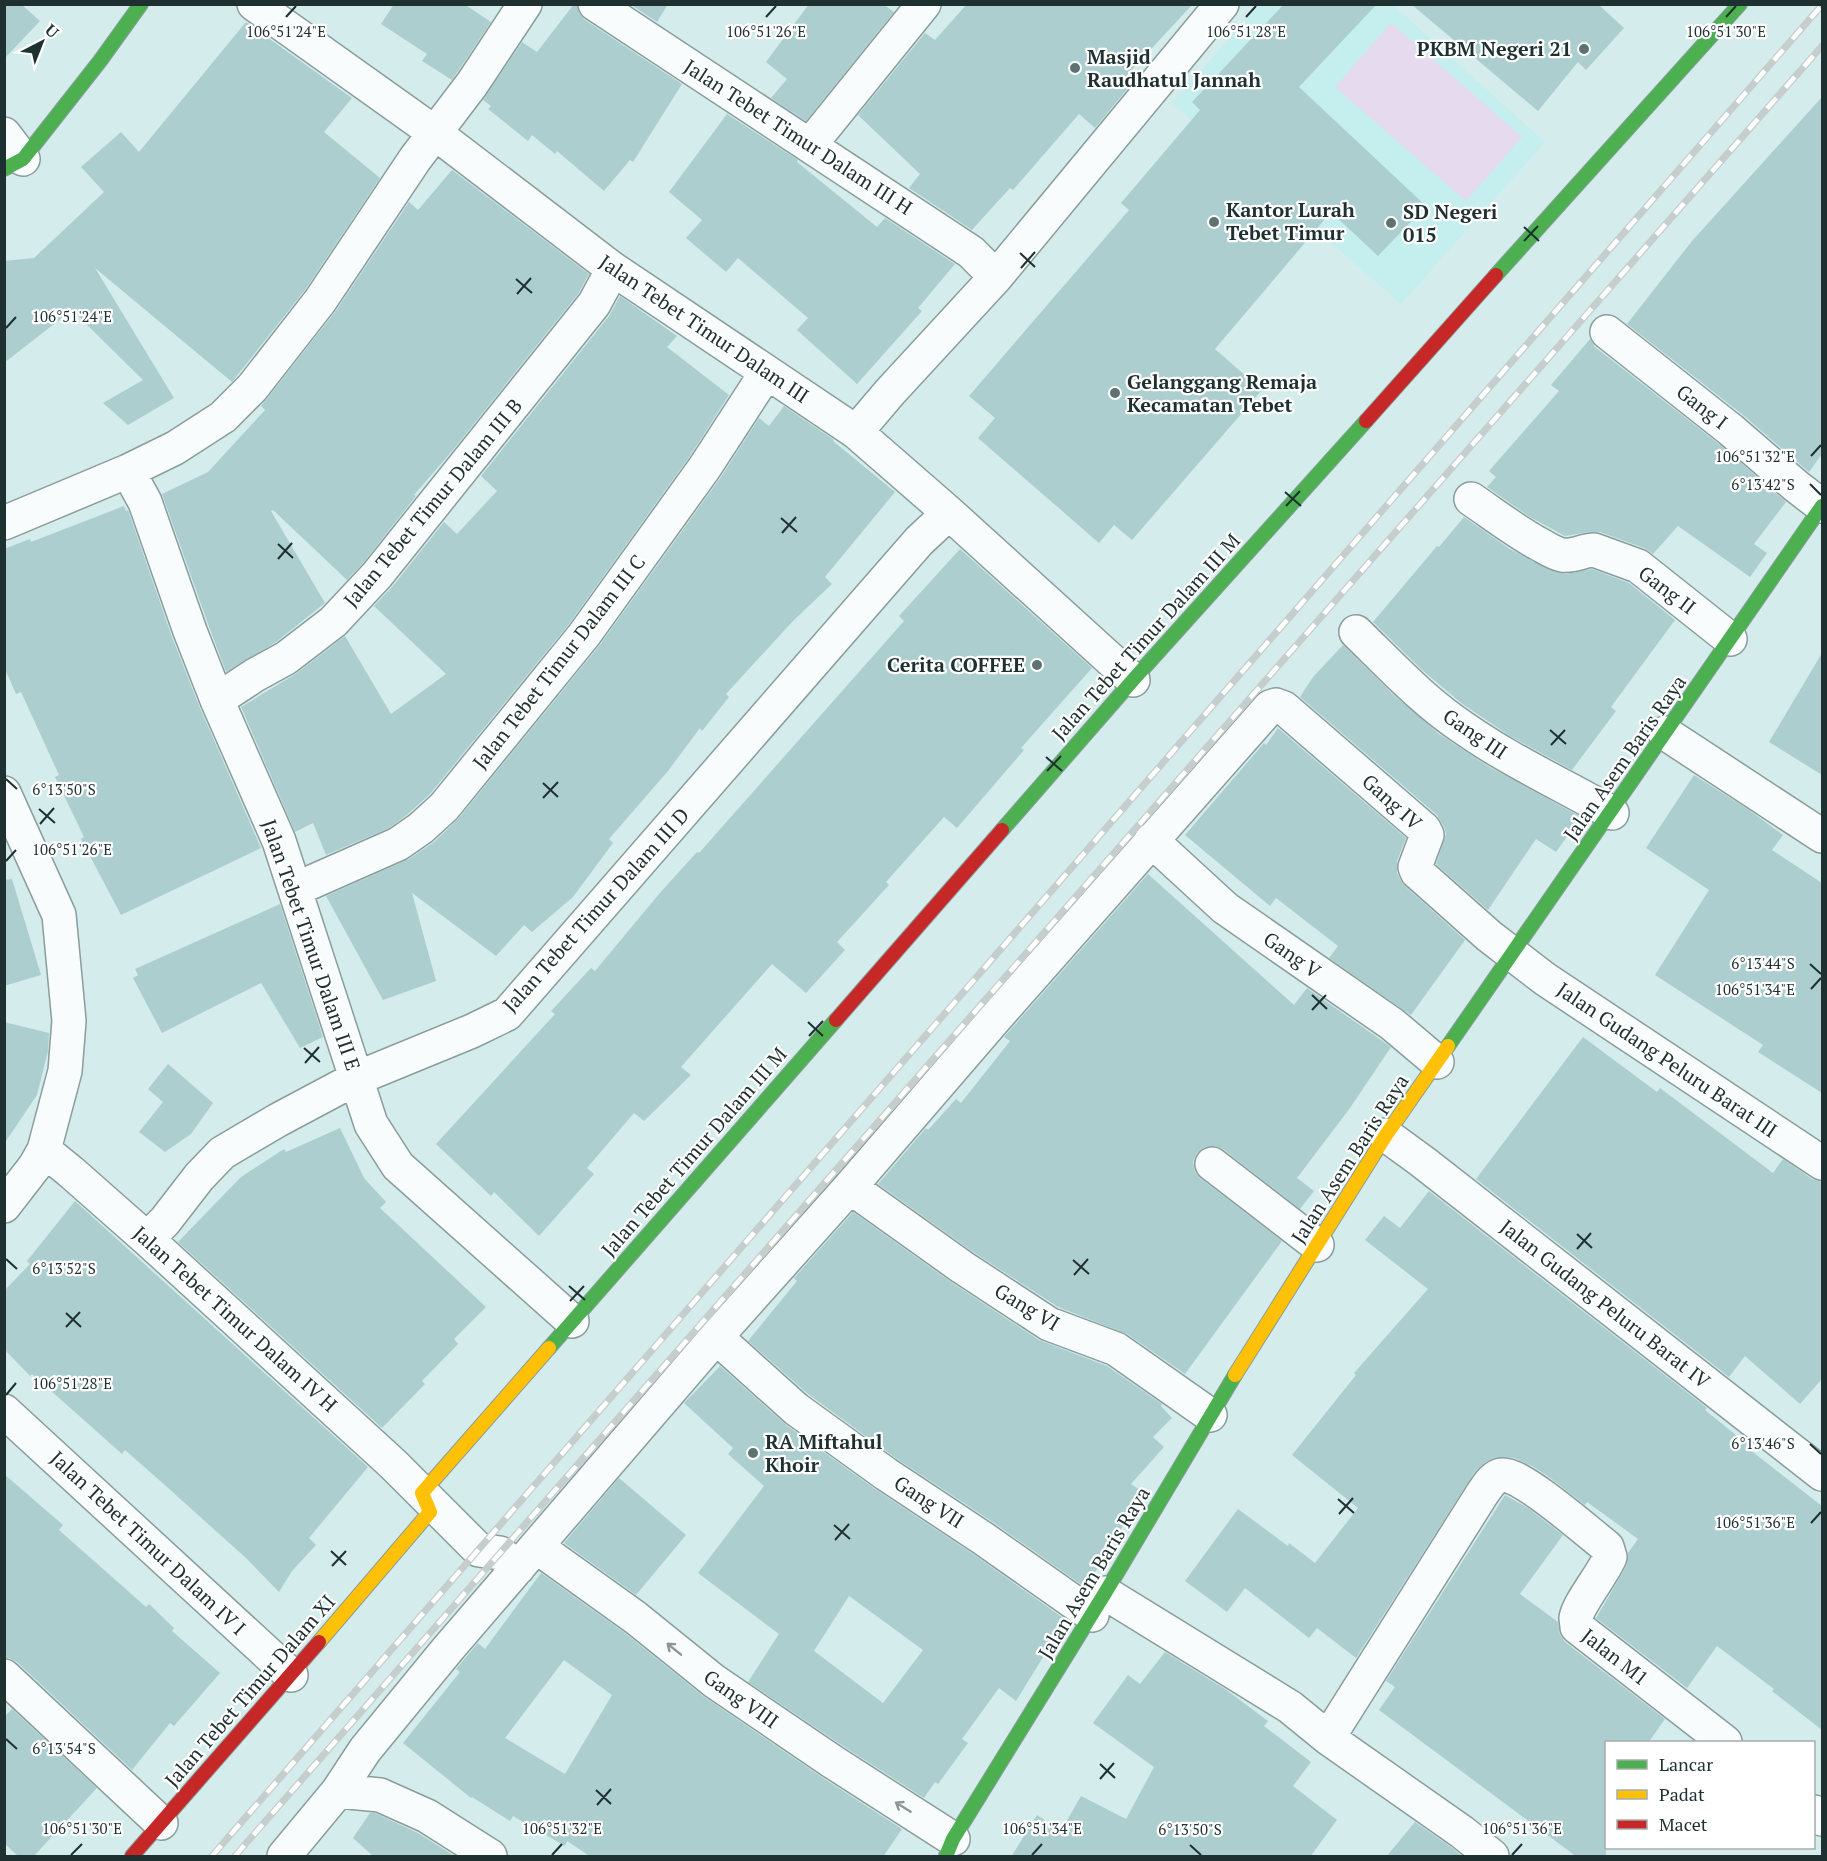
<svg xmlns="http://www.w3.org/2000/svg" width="1827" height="1861" font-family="'PT Serif',serif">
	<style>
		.built { fill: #c5eeee }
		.green { fill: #e6daef }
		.building { fill: #adcecf; fill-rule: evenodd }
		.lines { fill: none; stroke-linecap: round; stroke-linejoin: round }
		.street-casing { stroke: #8a9d9d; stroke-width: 36 }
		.fast-casing { stroke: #8a9d9d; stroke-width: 16 }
		.slow-casing { stroke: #8a9d9d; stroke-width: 16 }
		.jam-casing { stroke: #8a9d9d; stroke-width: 16 }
		.street { stroke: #f9fcfc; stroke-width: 33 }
		.fast { stroke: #4caf50; stroke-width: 14 }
		.slow { stroke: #ffc107; stroke-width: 14 }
		.jam { stroke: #c62828; stroke-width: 14 }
		.rail-casing { stroke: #c6cdcd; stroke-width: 7 }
		.rail { stroke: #fff; stroke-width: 4.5; stroke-dasharray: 14; stroke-linecap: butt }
		.oneway { stroke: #8c9696 }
		.ticks { fill: none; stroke: #1f3030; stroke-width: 2 }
		.poi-dot { fill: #5e7272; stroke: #fff; stroke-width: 2 }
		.labels { text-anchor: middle; stroke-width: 4.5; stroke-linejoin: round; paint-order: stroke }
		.poi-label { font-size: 20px; font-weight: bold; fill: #1f3030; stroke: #fff; text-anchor: start }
		.street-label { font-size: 20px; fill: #1f3030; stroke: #fff }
		.ticks-label { font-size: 15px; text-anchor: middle; fill: #1f3030; stroke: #fff; stroke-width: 4.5; stroke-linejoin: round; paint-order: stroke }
	</style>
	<rect width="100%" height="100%" fill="#d4ecec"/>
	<!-- built -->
	<path class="built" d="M1259 5H1393L1545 142 1401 304 1172 103Z"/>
	<!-- green -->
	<path class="green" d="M1391 23 1522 137 1466 201 1335 87Z"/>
	<!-- building -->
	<path class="building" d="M4 4H21L40 21 4 59Z
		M394 4H464L491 22 452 80 422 61 427 54 381 24Z
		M574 4H577L579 13 585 20 682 84 633 162 630 160 604 191 557 151 555 154 532 135 528 141 488 109 491 106 483 100 522 42 537 52Z
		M630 4H668L657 22Z
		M809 4H883L894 12 806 121 771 98 787 79 766 62Z
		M967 4H1193L1127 75 1134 81 1095 128 1079 114 1013 190 1010 188 972 230 909 188 920 174 858 115 925 33 935 40Z
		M1284 4H1377L1299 87 1426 206 1378 256 1331 212 1215 349 1262 390 1132 540 1114 525 1099 543 978 438 995 418 969 396 1129 210 1121 203 1200 110 1192 102Z
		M1411 4H1598L1624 28 1586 70 1578 62 1538 111Z
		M246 22 352 98 324 132 380 178 305 290 232 382 95 268 174 398 128 425 103 403 143 380 72 310 4 363V261L34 258 104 192 81 167 121 132 139 152Z
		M1822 97V454L1809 472 1743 415 1627 324 1692 241Z
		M727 114 798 160 797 162 877 227 885 218 955 264 918 308 922 311 857 384 797 330 808 318 738 258 726 272 686 238 702 220 669 192Z
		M452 170 589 274 578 294 453 450 414 495 416 496 363 563 347 580 273 510 271 511 325 603 276 642 226 672 208 624 162 494 208 472 265 410 261 406 335 312 409 202 418 210Z
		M620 296 677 336 667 347 729 395 690 456 569 624 430 794 409 813 389 828 326 855 313 823 295 832 241 707 297 673 345 636 391 714 446 674 374 606 392 587 444 522 457 534 497 491 481 476 609 316Z
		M1590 339 1595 347 1719 444 1786 502 1754 544 1767 553 1750 577 1678 526 1653 554 1644 548 1600 532H1589L1565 536 1530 517 1487 487 1496 477 1489 471 1559 391 1551 385Z
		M784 406 834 440 833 441 895 492 825 577 832 584 793 621 726 694 729 697 702 731 700 728 668 771 609 839 613 843 573 897 532 932 524 925 496 956 412 893 436 981 383 1000 326 896 409 859 434 842 458 819 599 646 721 477 759 418 769 426Z
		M124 506 126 511 128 510 172 637 200 708 261 848 121 915 81 839 84 837 55 777 59 775 21 692 16 694 4 667V549L30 539 31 542Z
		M1464 517 1510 549 1549 570 1567 574 1592 569 1629 583 1675 620 1611 707 1616 711 1572 770 1510 736 1461 703 1421 669 1373 622 1437 546 1439 547Z
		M960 549 1092 668 1021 748 1024 750 957 828 944 817 886 882 889 885 837 942 845 950 806 993 772 964 681 1067 691 1075 644 1121 634 1113 587 1168 594 1174 539 1236 494 1192 491 1196 436 1144 555 1014 551 1011 591 968 595 971 659 894 697 852 699 853 904 621 899 616Z
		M1343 645 1396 697 1439 734 1491 768 1581 817 1556 852 1536 839 1488 910 1436 864 1446 834 1444 827 1437 815 1300 697 1313 677Z
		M1822 653V775L1769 742Z
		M1278 728 1406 838 1397 861V873L1400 879 1405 886 1465 940 1411 1015 1329 958 1338 946 1276 898 1270 906 1185 835 1264 743 1266 745Z
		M1694 775 1749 810 1783 835 1772 850 1822 883V1093L1758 1052 1763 1045 1655 975 1709 890 1646 848Z
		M1148 874 1294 1005 1307 988 1391 1047 1350 1108 1297 1178 1314 1191 1300 1209 1223 1149 1215 1146 1205 1147 1197 1153 1193 1162 1195 1172 1200 1178 1282 1241 1185 1374 1127 1334 1058 1307 973 1252 878 1184 926 1128 928 1130 956 1099 961 1103 1010 1041 1004 1037Z
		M12 879 41 975 4 986V880Z
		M280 904 323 1037 300 1048 261 983 162 1033 133 978 138 975 135 969Z
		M4 1022 49 1033 48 1051 37 1095 4 1144Z
		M1583 1037 1657 1092 1660 1088 1773 1173 1783 1159 1812 1179 1822 1182V1379L1800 1404 1745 1356 1729 1377 1476 1179Z
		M168 1064 213 1103 191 1134 165 1152 139 1132 163 1102 148 1089Z
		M340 1128 364 1178 386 1202 380 1208 486 1307 454 1339 458 1344 422 1381 425 1384 382 1428 178 1242 241 1177 284 1149 286 1152Z
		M1429 1191 1707 1408 1705 1410 1747 1444 1745 1446 1822 1506V1730L1772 1691 1774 1689 1717 1646 1687 1688 1596 1618 1623 1572 1627 1564 1628 1553 1638 1539 1587 1502 1585 1505 1549 1477 1532 1466 1514 1458 1505 1457 1494 1458 1484 1463 1474 1473 1356 1658 1317 1628 1309 1638 1245 1588 1227 1612 1185 1581 1238 1509 1288 1546 1289 1543 1315 1563 1358 1508 1292 1455 1356 1375 1354 1373 1428 1289 1365 1240 1384 1216 1400 1228Z
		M75 1201 368 1467 309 1538 316 1545 292 1571 279 1592 247 1559 167 1487 125 1450 122 1454 32 1374 30 1376 4 1349V1291L30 1264 27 1261Z
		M853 1212 951 1282 1039 1340 1107 1366 1162 1404 1161 1406 1172 1418 1153 1437 1164 1447 1131 1484 1143 1492 1086 1588 994 1523 897 1459 808 1394 748 1341 797 1281 794 1278Z
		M720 1366 785 1424 875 1489 973 1554 1066 1620 1016 1701 999 1688 962 1739 968 1743 938 1784 935 1782 924 1798 843 1746 748 1682 779 1634 698 1573 764 1486 728 1454 733 1448 684 1403ZM849 1596 923 1650 883 1703 814 1651Z
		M4 1474 63 1525 59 1530 146 1607 149 1604 174 1628 172 1631 220 1673 174 1726 170 1723 132 1770 17 1662 9 1658H4Z
		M619 1478 686 1535 636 1595 564 1543Z
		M1505 1495 1528 1508 1563 1535 1520 1594 1558 1622 1560 1635 1565 1642 1665 1719 1648 1743H1606V1857H1577L1379 1710 1395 1687 1386 1681Z
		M541 1573 625 1633 703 1696 823 1778 902 1829 883 1857H591L567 1841 565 1846 513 1816 510 1821 472 1797 471 1798 403 1743 460 1672 456 1669 478 1643 485 1649ZM564 1660 612 1695 565 1774 505 1738Z
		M1165 1652 1225 1689 1268 1721 1264 1726 1311 1762 1293 1786 1337 1820 1310 1857H1011L1037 1815 1061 1831 1081 1796 1126 1819 1154 1767 1093 1723 1128 1675 1140 1684Z
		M12 1709 97 1788 33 1857H19L4 1843V1717Z
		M370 1813H375L418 1833 456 1857H374L353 1838Z
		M1415 1822 1451 1847 1463 1857H1386Z"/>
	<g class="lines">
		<!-- street casing -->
		<g class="street-casing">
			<path id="street" d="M254 4 435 133 613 269 856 432 949 513 1133 680
				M595 4 971 252 996 277
				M4 134 23 159
				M810 145 924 4
				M1607 332 1731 430 1796 486 1822 506
				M856 432 890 392 996 277 1222 4
				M128 471 145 502 190 631 217 700 279 841 371 1124 398 1166 572 1321
				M1471 499C1493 514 1514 530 1537 543 1545 547 1553 553 1562 555 1573 557 1584 550 1594 550L1638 566 1730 639
				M4 523 128 471 175 448 223 417 252 388 320 301 415 159 472 84 525 4
				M1356 632C1391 666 1424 702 1465 729 1511 761 1563 785 1612 813
				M217 700 255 675 286 658 333 622 377 575 594 304 613 269
				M1665 733 1822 836
				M4 793 59 915 69 1021 65 1071 44 1150 35 1166 4 1206
				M1151 840 1225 908 1392 1024 1437 1062
				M296 889 398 844 421 828 444 807 584 635 705 467 766 373
				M1386 1135 1423 1162 1822 1474
				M44 1150 71 1172 147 1239 393 1464 479 1550 500 1553 518 1568
				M1212 1164 1317 1245
				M850 1187 962 1267 1049 1324 1116 1349 1210 1415
				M147 1239 165 1221 199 1177 222 1153 278 1120 355 1079 472 1031 507 1014 919 541 949 513
				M716 1337 796 1409 886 1474 984 1539 1092 1615
				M4 1411 291 1675
				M537 1547 636 1618 714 1681 833 1762 953 1839
				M1105 1593 1290 1707 1328 1738 1462 1832 1492 1856
				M4 1676 161 1823
				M1328 1738 1482 1494C1487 1487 1493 1476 1502 1475 1520 1472 1590 1534 1607 1547L1610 1557C1603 1574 1578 1604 1576 1618 1576 1618 1577 1626 1577 1627L1725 1742
				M338 1791 365 1750 447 1650 716 1337 850 1187 993 1021 1270 707 1276 705 1284 708 1424 829 1427 835 1415 867 1417 872 1489 936 1545 979 1822 1163
				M1814 1812 1822 1819
				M284 1856 338 1791 380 1795 427 1816 490 1856"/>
		</g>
		<!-- fast casing -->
		<g class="fast-casing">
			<path id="fast" d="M4 169 23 159 100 61 141 4
				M1496 275 1740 4
				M1002 830 1133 680 1366 421
				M1448 1046 1822 506
				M549 1348 836 1020
				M946 1856 953 1839 1105 1593 1235 1375"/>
		</g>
		<!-- slow casing -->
		<g class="slow-casing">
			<path id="slow" d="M1235 1375 1386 1135 1448 1046
				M319 1642 430 1512 422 1493 549 1348"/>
		</g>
		<!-- jam casing -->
		<g class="jam-casing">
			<path id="jam" d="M1366 421 1496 275
				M836 1020 1002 830
				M132 1856 319 1642"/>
		</g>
		<!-- street -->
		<use href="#street" class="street"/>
		<!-- fast -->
		<use href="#fast" class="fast"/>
		<!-- slow -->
		<use href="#slow" class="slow"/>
		<!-- jam -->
		<use href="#jam" class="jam"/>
		<!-- rail casing -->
		<g class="rail-casing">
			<path id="rail" d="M212 1856 1822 5
				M235 1856 500 1553 1822 46"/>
		</g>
		<!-- rail -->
		<use href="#rail" class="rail"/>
	</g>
	<!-- one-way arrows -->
	<defs><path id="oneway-shaft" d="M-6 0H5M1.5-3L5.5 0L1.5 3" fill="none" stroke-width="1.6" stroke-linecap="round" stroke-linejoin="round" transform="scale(1.5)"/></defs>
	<g class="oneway">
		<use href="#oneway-shaft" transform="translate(674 1649) rotate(-141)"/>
		<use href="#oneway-shaft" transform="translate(903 1807) rotate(-148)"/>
	</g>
	<!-- ticks -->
	<path class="ticks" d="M286 17 296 6M766 17 776 6M1246 17 1256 6M1726 17 1736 6M1524 227 1539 241M1524 241 1538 226M1020 253 1035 267M1021 268 1035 252M516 279 532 293M517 294 531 278M6 328 16 317M1811 456 1821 445M1810 484 1821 495M1285 492 1301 506M1286 506 1300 491M781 518 797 532M782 533 796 517M278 544 293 558M278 559 292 543M1550 730 1566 744M1551 745 1565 730M1046 757 1062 771M1047 771 1061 756M6 779 17 789M543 783 558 797M543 798 558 782M39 809 55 823M40 824 54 808M6 861 16 850M1810 964 1821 974M1811 989 1821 978M1312 995 1327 1009M1312 1010 1326 995M808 1022 823 1036M809 1036 823 1021M304 1048 320 1062M305 1063 319 1047M1577 1234 1592 1248M1577 1249 1591 1233M6 1259 17 1269M1073 1260 1089 1274M1074 1275 1088 1259M569 1286 585 1300M570 1301 584 1286M66 1313 81 1327M66 1327 80 1312M6 1395 16 1383M1810 1444 1821 1454M1338 1499 1354 1513M1339 1514 1353 1498M1811 1523 1821 1512M834 1525 850 1539M835 1540 849 1524M331 1551 346 1565M332 1566 346 1551M6 1739 17 1749M1100 1764 1115 1778M1100 1779 1114 1763M596 1790 611 1804M597 1805 611 1789M1190 1845 1201 1855M71 1855 82 1844M552 1855 562 1844M1032 1855 1042 1844M1512 1855 1522 1844"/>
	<!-- markers -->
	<g class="poi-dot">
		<circle cx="1584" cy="49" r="6"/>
		<circle cx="1075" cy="68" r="6"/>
		<circle cx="1214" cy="222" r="6"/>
		<circle cx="1391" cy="223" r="6"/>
		<circle cx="1115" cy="393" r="6"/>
		<circle cx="1037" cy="665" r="6"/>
		<circle cx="753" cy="1453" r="6"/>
	</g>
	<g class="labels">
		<!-- poi labels -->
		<g class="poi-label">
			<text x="1572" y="56" text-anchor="end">PKBM Negeri 21</text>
			<text x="1087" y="64">Masjid<tspan x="1087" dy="23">Raudhatul Jannah</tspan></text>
			<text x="1226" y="217">Kantor Lurah<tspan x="1226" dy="23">Tebet Timur</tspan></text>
			<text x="1403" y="219">SD Negeri<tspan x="1403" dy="23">015</tspan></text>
			<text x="1127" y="389">Gelanggang Remaja<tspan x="1127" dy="23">Kecamatan Tebet</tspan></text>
			<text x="1025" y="672" text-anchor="end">Cerita COFFEE</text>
			<text x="765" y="1449">RA Miftahul<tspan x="765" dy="23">Khoir</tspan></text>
		</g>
		<!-- street labels -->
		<g class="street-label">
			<text transform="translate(798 137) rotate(33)" y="7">Jalan Tebet Timur Dalam III H</text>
			<text transform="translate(704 329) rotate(34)" y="7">Jalan Tebet Timur Dalam III</text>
			<text transform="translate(1702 407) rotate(38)" y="7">Gang I</text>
			<text transform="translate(433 503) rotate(-50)" y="7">Jalan Tebet Timur Dalam III B</text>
			<text transform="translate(1667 590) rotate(37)" y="7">Gang II</text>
			<text transform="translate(1146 637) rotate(-48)" y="7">Jalan Tebet Timur Dalam III M</text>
			<text transform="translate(559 662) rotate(-52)" y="7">Jalan Tebet Timur Dalam III C</text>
			<text transform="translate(1475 734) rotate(34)" y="7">Gang III</text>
			<text transform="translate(1625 758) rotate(-55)" y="7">Jalan Asem Baris Raya</text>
			<text transform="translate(1392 802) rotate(42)" y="7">Gang IV</text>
			<text transform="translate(596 910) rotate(-48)" y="7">Jalan Tebet Timur Dalam III D</text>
			<text transform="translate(311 945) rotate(71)" y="7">Jalan Tebet Timur Dalam III E</text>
			<text transform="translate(1292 955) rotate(35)" y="7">Gang V</text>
			<text transform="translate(1667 1060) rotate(34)" y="7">Jalan Gudang Peluru Barat III</text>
			<text transform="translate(694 1152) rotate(-49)" y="7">Jalan Tebet Timur Dalam III M</text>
			<text transform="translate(1350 1159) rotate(-57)" y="7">Jalan Asem Baris Raya</text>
			<text transform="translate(1605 1304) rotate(38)" y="7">Jalan Gudang Peluru Barat IV</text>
			<text transform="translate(1027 1307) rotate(31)" y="7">Gang VI</text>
			<text transform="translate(235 1319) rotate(42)" y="7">Jalan Tebet Timur Dalam IV H</text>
			<text transform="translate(929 1502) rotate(33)" y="7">Gang VII</text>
			<text transform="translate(148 1543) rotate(43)" y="7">Jalan Tebet Timur Dalam IV I</text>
			<text transform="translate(1094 1573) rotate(-59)" y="7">Jalan Asem Baris Raya</text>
			<text transform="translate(1615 1657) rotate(38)" y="7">Jalan M1</text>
			<text transform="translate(250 1691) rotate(-49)" y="7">Jalan Tebet Timur Dalam XI</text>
			<text transform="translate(741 1699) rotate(35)" y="7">Gang VIII</text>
		</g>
	</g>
	<g class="ticks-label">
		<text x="286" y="37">106°51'24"E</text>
		<text x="1246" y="37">106°51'28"E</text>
		<text x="1726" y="37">106°51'30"E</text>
		<text x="766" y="37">106°51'26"E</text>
		<text x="72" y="322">106°51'24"E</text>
		<text x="1755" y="462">106°51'32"E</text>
		<text x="1763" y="490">6°13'42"S</text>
		<text x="64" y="795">6°13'50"S</text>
		<text x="72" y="855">106°51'26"E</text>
		<text x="1763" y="969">6°13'44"S</text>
		<text x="1755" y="995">106°51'34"E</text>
		<text x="64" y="1274">6°13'52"S</text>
		<text x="72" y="1389">106°51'28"E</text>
		<text x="1763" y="1449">6°13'46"S</text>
		<text x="1755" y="1528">106°51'36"E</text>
		<text x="64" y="1754">6°13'54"S</text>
		<text x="82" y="1834">106°51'30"E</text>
		<text x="562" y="1834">106°51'32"E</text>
		<text x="1042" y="1834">106°51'34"E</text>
		<text x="1522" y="1834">106°51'36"E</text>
		<text x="1190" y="1835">6°13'50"S</text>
	</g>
	<!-- border -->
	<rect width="1827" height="1861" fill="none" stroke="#1f3030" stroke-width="12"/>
	<!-- legend -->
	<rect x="1605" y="1741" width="210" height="108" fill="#ffffff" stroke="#a5acac" stroke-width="1.5"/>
	<rect x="1617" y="1760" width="30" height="9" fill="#4caf50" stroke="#a5acac" stroke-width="1.5"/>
	<text x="1659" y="1771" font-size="18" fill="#1f3030">Lancar</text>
	<rect x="1617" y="1790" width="30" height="9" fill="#ffc107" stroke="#a5acac" stroke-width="1.5"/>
	<text x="1659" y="1801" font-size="18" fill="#1f3030">Padat</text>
	<rect x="1617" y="1820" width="30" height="9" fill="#c62828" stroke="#a5acac" stroke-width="1.5"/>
	<text x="1659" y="1831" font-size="18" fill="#1f3030">Macet</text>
	<!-- north arrow -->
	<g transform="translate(42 42) rotate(42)" stroke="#ffffff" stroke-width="4.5" paint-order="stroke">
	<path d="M0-4.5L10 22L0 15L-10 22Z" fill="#1f3030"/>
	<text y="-9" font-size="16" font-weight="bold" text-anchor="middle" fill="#1f3030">U</text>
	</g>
</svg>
